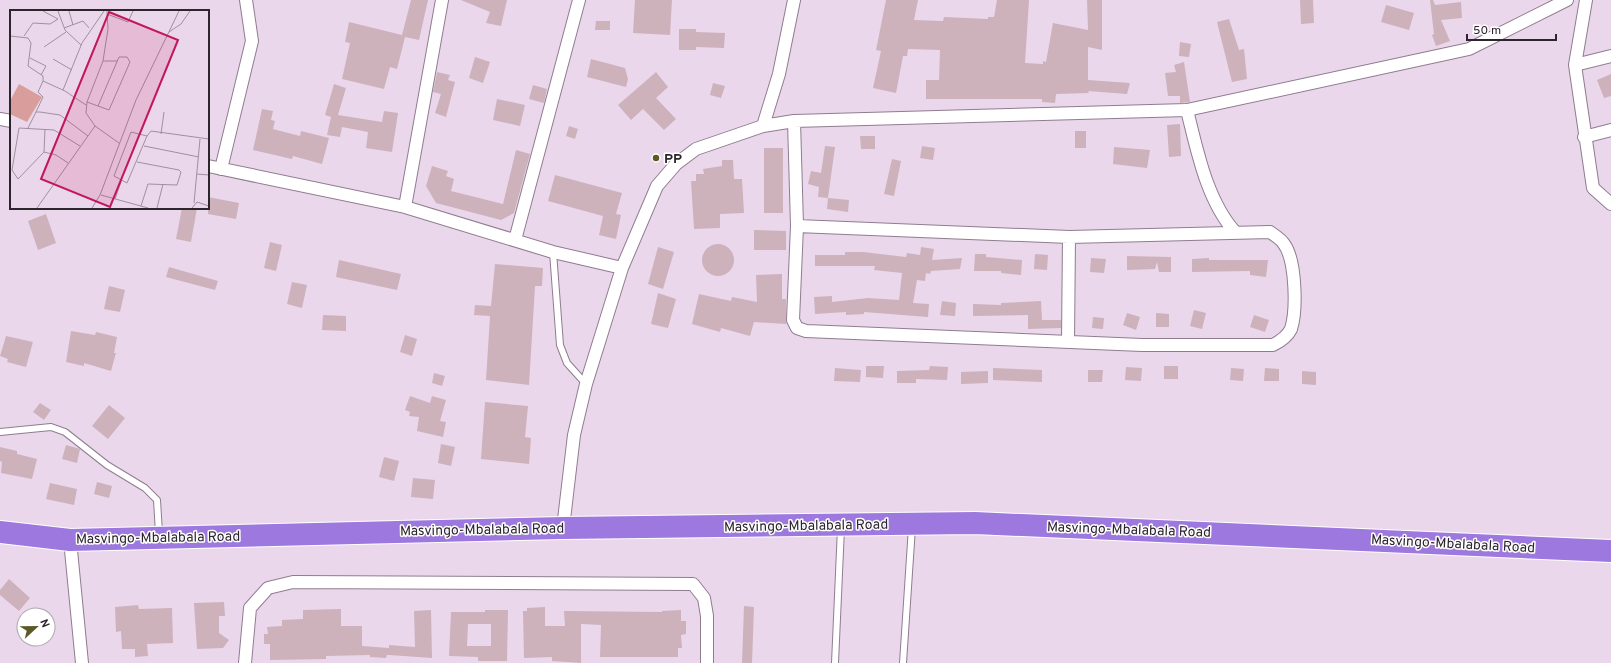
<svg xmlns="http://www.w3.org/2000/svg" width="1611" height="663" font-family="Overpass,sans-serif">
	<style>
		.building { fill: #cdb2bc; fill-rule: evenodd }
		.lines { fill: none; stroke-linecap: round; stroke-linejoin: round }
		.lane-casing { stroke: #8f7d8f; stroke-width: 8 }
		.street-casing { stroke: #8f7d8f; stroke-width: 14 }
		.highway-casing { stroke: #fff; stroke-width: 24 }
		.lane { stroke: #fff; stroke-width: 6 }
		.street { stroke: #fff; stroke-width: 12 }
		.highway { stroke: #9c78df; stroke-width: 22 }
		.poi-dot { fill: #5b5925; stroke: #fff; stroke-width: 1.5 }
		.labels { text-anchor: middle; stroke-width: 3; stroke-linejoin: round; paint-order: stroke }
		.poi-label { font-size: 14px; font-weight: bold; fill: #2c252c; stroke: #fff; text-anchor: start }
		.street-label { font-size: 14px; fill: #2c252c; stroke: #fff }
		.inset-road { fill: none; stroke: #9f909f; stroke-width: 1 }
		.view { fill: #c2185b; fill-opacity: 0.15; stroke: #c2185b; stroke-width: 2 }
		.inset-edge { fill: none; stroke: #2c252c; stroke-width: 2 }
	</style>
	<rect width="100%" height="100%" fill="#ebd7eb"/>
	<!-- building -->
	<path class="building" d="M411 0H428L419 40 405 37 397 69 390 67 384 89 342 79 350 43 345 42 349 22 402 35Z
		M461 0H507L501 26 486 23 490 12Z
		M635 0H672L670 35 633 33Z
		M886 0H918L914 20 943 21 944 17 988 19V17H994L997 0H1029L1025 63 1043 64V61L1046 62 1053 23 1088 30 1087 0H1102V50L1088 47V80L1130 83 1127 94 1088 91 1089 93 1056 94 1055 103 1042 102V99H926V80H939L940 50 908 49 907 56H903L896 93 873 88 881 51 876 50Z
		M1300 0H1313L1314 23 1301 24Z
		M1430 0H1433L1435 5 1461 2 1462 18 1441 20 1450 41 1436 46 1432 35 1434 34Z
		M1386 5 1414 13 1409 30 1381 22Z
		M1229 19 1239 50 1244 49 1247 79 1232 82 1217 22Z
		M596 21H610V30H595Z
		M679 29H696V32L725 33 724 48 696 47V50H679Z
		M1180 42 1191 44 1189 57 1179 56Z
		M475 57 490 62 483 83 469 78Z
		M591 59 625 68 628 79 626 87 587 77Z
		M1184 62 1190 102 1180 103V96H1168L1165 73 1176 72 1174 65Z
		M437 72 450 75 448 80 455 82 446 117 435 113 441 94 433 92Z
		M656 72 668 87 656 98 676 119 664 130 643 109 631 120 618 105Z
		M1611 74V96L1604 98 1597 80Z
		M713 83 725 86 721 98 710 95Z
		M334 84 346 88 338 115 382 122 384 111 398 113 392 152 366 148 368 132 342 127 340 137 327 135 331 117 325 115Z
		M533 85 547 89 544 103 529 99Z
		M497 99 525 105 520 126 493 120Z
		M262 109 273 111 271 120 275 121 273 129 300 136 301 131 329 138 322 164 293 156 292 159 253 150Z
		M1180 124 1181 156 1169 157 1167 125Z
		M569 126 578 129 575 139 566 136Z
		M1075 131H1086V148H1075Z
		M860 136H875V149H861Z
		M825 146 835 147 828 198 818 197 819 187 808 184 811 171 821 173Z
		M922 146 935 148 933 160 920 158Z
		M1114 147 1150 150 1147 168 1113 164Z
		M764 148H783V213H764Z
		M516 150 530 154 514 213 501 220 436 203 426 186 432 166 448 171 446 176 454 179 451 191 503 204Z
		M892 159 901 161 894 196 884 194Z
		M722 160H733L734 179H742L744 213 720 214V228L694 229 691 181H696V174H704L703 169 722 166Z
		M555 175 622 193 616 214 621 215 616 239 599 235 603 216 548 201Z
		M208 197 239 203 236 219 208 214Z
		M828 198 849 200 848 212 827 209Z
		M182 208H197L191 242 176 239Z
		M46 214 56 243 38 250 28 221Z
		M754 230 786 231V250H754Z
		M270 242 282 245 276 271 264 268Z
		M702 260a16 16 0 1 1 32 0a16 16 0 1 1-32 0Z
		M658 247 674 252 663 289 648 284Z
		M921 247 934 249 932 260 962 258 960 269 931 271 930 274 926 273 925 281 917 280 913 303 929 304 928 317 864 312V314L846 315V312L815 314 814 297 832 296V302L868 298 899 300 902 273 874 270 875 266H815V255H845V252H863L906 257 907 253 920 255Z
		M975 254H986V257L1022 260 1021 275 1001 273V271H974Z
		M1035 254 1048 255 1047 270 1034 269Z
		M1127 256 1171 257V272H1159L1157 262 1155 269 1127 270Z
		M1091 258 1106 259 1104 273 1090 272Z
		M1209 258V260H1268L1266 277 1250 275V271L1192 272V259Z
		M339 260 401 274 397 290 336 277Z
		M495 264 543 268 542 286H535L529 385 486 380 490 316 474 315 475 305 491 306Z
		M169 267 218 281 215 290 166 277Z
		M782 274V299H786V324L754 322 750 336 721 328 720 332 692 324 699 294 731 301 732 297 757 302 756 275Z
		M292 282 307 285 302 308 287 304Z
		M109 286 125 290 120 312 104 309Z
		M658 293 676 299 668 328 651 324Z
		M942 301 956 303 955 316 940 315Z
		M1041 301 1042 320H1061V328L1028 329V315L973 316V304L1001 305V303Z
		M1194 310 1206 313 1202 329 1190 326Z
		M1127 313 1140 317 1136 330 1123 325Z
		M1156 313 1169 314V327H1156Z
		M323 315 346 316V331L322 330Z
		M1254 315 1269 320 1265 332 1250 327Z
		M1093 317 1104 318 1103 329 1092 328Z
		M71 331 95 335 96 332 117 337 114 353H116L111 371 84 363V366L66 362Z
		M405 335 417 339 412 356 400 352Z
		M6 336 33 342 26 367 7 362 8 359 0 356Z
		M866 366H884L883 378 866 377Z
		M930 366 948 367 947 380 916 379V383H897V371L929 370Z
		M1164 366H1178V379H1164Z
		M1126 367 1142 368 1141 381 1125 380Z
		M835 368 861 370 860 382 834 381Z
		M993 368 1042 370V382L993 380Z
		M1231 368 1244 369 1243 381 1230 380Z
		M1265 368 1279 369V381H1264Z
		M1088 370H1103L1102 382H1088Z
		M988 371V383L961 384V372Z
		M1302 371 1316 372V385L1302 384Z
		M434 373 445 376 442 386 432 383Z
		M410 396 430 403 432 396 446 400 440 421 446 422 443 437 417 431 419 417 409 416 410 412 405 410Z
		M485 402 528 406 525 437 531 438 529 464 481 459Z
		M40 403 51 410 44 420 33 412Z
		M109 405 125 418 108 439 92 426Z
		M441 444 455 447 451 466 438 463Z
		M66 445 80 449 77 463 62 459Z
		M0 447 17 451V454L37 459 32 479 1 473 2 462 0 461Z
		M384 457 399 461 394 481 379 477Z
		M413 478 435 480 433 499 411 497Z
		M97 482 112 486 109 498 94 494Z
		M50 483 77 489 74 505 46 499Z
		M9 579 30 598 19 611 0 595V590Z
		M224 602 225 616H219V633L229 640 223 648 197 649 194 603Z
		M138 605 139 609 172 608 173 643 147 644 148 656 135 657V649H122L121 631 116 632 115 607Z
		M744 606 754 607 752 663H742Z
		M545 607V626H565L564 611 662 612V611L681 610V621H686V634L681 635 682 648H678V657H600L601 625 581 624V663L552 661V657L524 658 523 611H527V608Z
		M341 609V626H362V646L389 648V645L415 647 414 611 431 610 432 658 389 655H387L386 658 370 657V655L326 656V659L270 660V644H264V634H268L267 627 282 626V620L303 619V610Z
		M485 610H508L507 661H478V657L449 656 451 612H485ZM468 624H491V646H467Z"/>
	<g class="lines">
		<!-- lane casing -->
		<g class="lane-casing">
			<path id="lane" d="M553 252 560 345 567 363 586 384
				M0 432 51 427 65 432 107 465 145 488 157 500 159 533
				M835 663 841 528
				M903 663 912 527"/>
		</g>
		<!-- street casing -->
		<g class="street-casing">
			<path id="street" d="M1586 0 1575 65 1593 188 1611 204
				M1575 65 1611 56
				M1187 110C1197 150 1207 202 1236 233
				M0 119 11 121
				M794 121 797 226 793 320 797 328 806 331 1142 345H1273C1281 341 1287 337 1291 329 1297 310 1296 260 1284 244 1281 239 1274 235 1270 232L1069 237 797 226
				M763 126 779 74 794 0
				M1584 137 1611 130
				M208 166 405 207 553 252 622 268
				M221 169 252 41 246 0
				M405 207 442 0
				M515 240 579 0
				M1068 341 1069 237
				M563 528 574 435 586 384 622 268 657 186 676 164 696 149 763 126 794 121 1187 110 1469 49 1567 0
				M70 540 82 663
				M245 663 250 608 268 588 293 582 693 584 704 598 707 616V663"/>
		</g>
		<!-- highway casing -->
		<g class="highway-casing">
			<path id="highway" d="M0 532 70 540 563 528 975 523 1611 551"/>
		</g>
		<!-- lane -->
		<use href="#lane" class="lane"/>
		<!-- street -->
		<use href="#street" class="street"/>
		<!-- highway -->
		<use href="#highway" class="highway"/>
	</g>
	<!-- markers -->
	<circle class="poi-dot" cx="656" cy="158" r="4"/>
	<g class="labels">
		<!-- poi labels -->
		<g class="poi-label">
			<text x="664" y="163">PP</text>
		</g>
		<!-- street labels -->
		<g class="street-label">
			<text transform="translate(806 525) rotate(-1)" y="5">Masvingo-Mbalabala Road</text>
			<text transform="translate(482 529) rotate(-1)" y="5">Masvingo-Mbalabala Road</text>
			<text transform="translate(1129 529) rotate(2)" y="5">Masvingo-Mbalabala Road</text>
			<text transform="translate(158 537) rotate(-1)" y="5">Masvingo-Mbalabala Road</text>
			<text transform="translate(1453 543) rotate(3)" y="5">Masvingo-Mbalabala Road</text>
		</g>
	</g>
	<!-- overview -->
	<g transform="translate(10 10)">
		<rect width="199" height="199" fill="#ebd7eb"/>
		<path d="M9 74 32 87 17 112 0 104V91Z" fill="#d99e9b"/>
		<path class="inset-road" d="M33 1 48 9M48 1 55 20 71 35M59 1 63 15M97 1 98 19 93 51 77 92 76 103 85 116 109 133M97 4 118 12 123 1M54 18 73 11 79 18M159 22 171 14 180 1M0 26 18 28 21 33 18 56 33 66V71L55 81 76 95M14 26 23 13 40 14 48 9M34 37 56 22M20 48 36 56 31 65M43 49 62 60M93 51H107M53 80 72 33 94 1M77 92 99 100 120 52 117 47H109L88 96M26 102 33 87 28 82 33 71M18 118 26 102H30L50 105 78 126M35 119 34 142 46 145 58 153M121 122 137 126 117 173 104 166ZM151 124 154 102M137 126 141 121 199 129M134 136 189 147M34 142 8 169 2 160 9 118 44 120 70 136M127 152 169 160 171 162 167 175 138 174 131 196M187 164 199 165M91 185 138 198M105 189 111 172M184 193 190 129M27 198 85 116M82 198 90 185 126 90 169 1M147 198 153 174M182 198 187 192 199 196"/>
		<path class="view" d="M99 2 168 30 100 197 31 169Z"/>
		<rect width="199" height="199" class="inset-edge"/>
	</g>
	<!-- north arrow -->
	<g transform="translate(36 627) rotate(68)"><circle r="19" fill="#ffffff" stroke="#aba8ab"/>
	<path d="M0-3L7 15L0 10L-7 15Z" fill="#5b5925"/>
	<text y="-6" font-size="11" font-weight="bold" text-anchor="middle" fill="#2c252c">N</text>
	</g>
	<!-- scale -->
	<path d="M1467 34v6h89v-6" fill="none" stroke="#2c252c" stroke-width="2"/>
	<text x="1473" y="34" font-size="12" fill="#2c252c" stroke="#ffffff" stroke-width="3" paint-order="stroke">50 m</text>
</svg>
